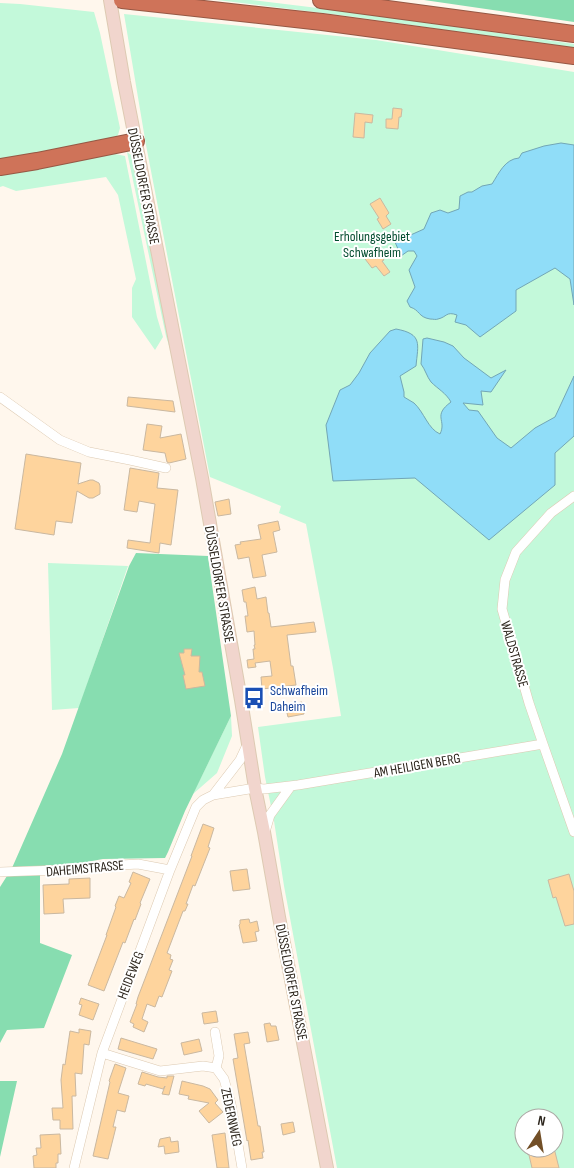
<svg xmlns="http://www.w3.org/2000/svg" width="574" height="1168" font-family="'Sofia Sans Condensed',sans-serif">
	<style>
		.green { fill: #c3f9da; fill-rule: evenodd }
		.forest { fill: #87ddb0 }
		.water { fill: #90ddf8; stroke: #72a6b6 }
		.building { fill: #fed49d; stroke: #cab8a0 }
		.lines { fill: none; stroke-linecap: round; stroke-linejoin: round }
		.street-casing { stroke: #ddcab2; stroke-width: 10 }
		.secondary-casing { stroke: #ddcab2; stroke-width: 14 }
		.highway-casing { stroke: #965844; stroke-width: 18 }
		.street { stroke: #fff; stroke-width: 9 }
		.secondary { stroke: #f1d5cd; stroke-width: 12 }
		.highway { stroke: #cf7359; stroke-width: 16 }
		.labels { text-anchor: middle; stroke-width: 4; stroke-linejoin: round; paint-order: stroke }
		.street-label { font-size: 14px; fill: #2c251c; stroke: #fff }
		.park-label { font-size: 14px; fill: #034c2f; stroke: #fff }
		.transit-label { font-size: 14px; fill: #164399; stroke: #fff; text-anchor: start }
	</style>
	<rect width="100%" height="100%" fill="#fff7ed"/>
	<!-- green -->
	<path class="green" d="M217 0H251L375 15 574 44V48L355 17Z
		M0 3 20 4 94 12 100 33 120 128 118 135 113 139 0 160Z
		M124 14 376 40 574 72V1168H337L284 886 274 821 265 777 258 727 341 716 333 668 306 524 279 513 281 506 210 477 146 145ZM524 1118H554V1148H524Z
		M127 152 131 155 172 355 166 336Z
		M115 154 125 156 157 317 163 337 155 350 132 317V288L136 279 118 195 106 177 16 191 3 186 0 187V174Z
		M48 563 128 566 79 708 52 710Z
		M231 716 232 736 217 773 193 794Z"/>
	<!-- forest -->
	<path class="forest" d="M424 0H574V22Z
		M136 553 208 556V557L231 716 185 811 168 852 165 858 103 859 70 865 40 866V943L72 955 44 1028 7 1030 0 1043V887L12 868 62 754 129 566Z
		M0 1081H17L0 1157Z"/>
	<!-- water -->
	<path class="water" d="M561 143 574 145V305L570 279 555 268 516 290V311L480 337 466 325 455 322 457 315C446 311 447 317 438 319 436 320 433 319 430 319 418 317 420 310 410 307L407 301 415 287 409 270 417 256 414 251H408L401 256 395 242 424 229 431 213 440 210 448 213 459 209 460 196 468 192H472L482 186 492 184C499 173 505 159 519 158L522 153 544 146Z
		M396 329C423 334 418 344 416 366L400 376 404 392V397C407 399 411 401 414 403 424 412 428 429 440 434 447 420 432 416 451 402 446 393 438 389 431 382 427 377 425 369 421 364L423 339 427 338 444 342 453 346 464 358 491 378 506 370 491 392 481 391 483 405 463 403 469 410 478 411 497 438 511 448 535 428 555 417 574 376V436L555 453V485L489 540 415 478 333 481 326 425 340 390 350 385 359 373 370 353 390 331Z"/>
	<!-- building -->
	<path class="building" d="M393 108 402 109 401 117H399L398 129 386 128V119H392Z
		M355 113 373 115 372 123 365 122 364 138 353 137Z
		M380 198 389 213 386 216 391 224 383 229 377 219 379 218 370 204Z
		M369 250 372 254 377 251 384 260 382 261 390 272 384 276 376 266 372 268 362 255Z
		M128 397 173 401 175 412 127 406Z
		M147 424 162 426 160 438 181 434 186 459 169 463 167 462 165 453 143 450Z
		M26 454 81 463 78 484 90 480H93L99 483 100 486V494L93 498H89L77 491 72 523 56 521 54 535 15 529Z
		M130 468 159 473 157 488 178 490 171 545 160 543 159 553 127 548 128 540 150 543 155 504 139 501 137 512 124 510Z
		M229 499 231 514 218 516 215 502Z
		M278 521 280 530 273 532 277 552 262 555 266 576 253 578 249 557 238 559 235 545 241 544 240 542 261 539 258 525Z
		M255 587 257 599 266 597 268 613H269L271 627 314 622 316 632 287 635 291 666H293L296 685 262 689 261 677 272 676 270 661 255 663 256 667 248 668 247 660 254 659 253 649H255L254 645H255L254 631 247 632 245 616H248L246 602H244L242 590Z
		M184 649H192L191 656H200L199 672H202L205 686 186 689 183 675H185L179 653H184Z
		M302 702 304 714 288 717 285 705Z
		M203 824 214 828 208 847 210 848 195 886 193 885 186 904H188L185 911H183L167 953 171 955 170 959 173 960 169 970 172 971 162 997 159 996 155 1007 147 1004 142 1019 148 1022 144 1032 133 1027 134 1024 130 1022 137 1004H136L138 997 192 856H191Z
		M247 869 250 889 233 891 230 871Z
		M133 872 150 879 140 903 141 904 135 920 134 919 125 943 123 942 104 991 88 985 107 935H106L116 907 115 906 119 896 124 898 131 883 129 882Z
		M569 874 574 891V924L565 926 556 897 553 898 548 880Z
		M90 878V898L63 899 64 913 44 914 43 885 69 884V879Z
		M249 919 250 923 257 921 259 931 255 932 257 941 243 943 239 925 240 924V920Z
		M81 998 99 1004 93 1020 79 1015 82 1005 79 1004Z
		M216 1011 218 1022 204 1024 202 1013Z
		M270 1023 271 1026H276L279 1040 267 1042 264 1024Z
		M79 1029 91 1031 89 1045 84 1044 82 1074 75 1073 76 1096H72L73 1129H60V1120H53L52 1108H63L61 1080 63 1064 65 1065 70 1031 79 1033Z
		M248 1032 250 1043 244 1044 258 1126H260L264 1152H262L263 1158 251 1160 248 1140 247 1141 233 1059 238 1058 234 1034Z
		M121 1038 157 1049 153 1059 118 1049Z
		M199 1039 202 1051 184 1055 181 1043Z
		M115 1064 126 1068 118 1093 129 1096 125 1112 117 1110 113 1127H116L108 1159 93 1156 110 1082 109 1081Z
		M142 1072 158 1077 167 1078V1076H174L169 1095 162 1094 165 1086 163 1089 146 1084 145 1086 138 1084Z
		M182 1081 203 1086 210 1089 218 1100 215 1103 223 1112 209 1123 199 1111 209 1103 188 1099 189 1096 179 1094Z
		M293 1122 295 1132 283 1135 281 1124Z
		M225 1133 229 1168H217L212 1135Z
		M60 1134 61 1154H58V1163H56V1168H34L33 1156 37 1155 36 1148H41L40 1135Z
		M170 1137 171 1142 178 1141 179 1152 165 1154 164 1146 158 1147 160 1139Z
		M529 1148H554L559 1168H532L529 1155 526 1153Z"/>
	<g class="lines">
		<!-- street casing -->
		<g class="street-casing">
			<path id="street" d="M0 397 60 440 89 452 130 460 166 468
				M574 496 551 513 516 552 505 580 502 609 529 703 543 744 574 832
				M213 795 240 760 248 743
				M265 832 270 815 291 786
				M0 872 58 870 104 866 138 864 170 870
				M215 1032 219 1056 216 1068
				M102 1053 160 1071 203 1066 216 1068 224 1079 231 1104 242 1168
				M74 1168 102 1053 170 870 196 807 203 800 213 795 255 788 264 789 298 785 543 744"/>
		</g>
		<!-- secondary casing -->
		<g class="secondary-casing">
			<path id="secondary" d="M110 0 124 82 202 478 241 700 255 788 264 832 279 917 327 1168"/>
		</g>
		<!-- highway casing -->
		<g class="highway-casing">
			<path id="highway" d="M122 0 322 22 574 56
				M321 0 574 34
				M0 167 37 161 136 141"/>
		</g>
		<!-- street -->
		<use href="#street" class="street"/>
		<!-- secondary -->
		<use href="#secondary" class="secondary"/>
		<!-- highway -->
		<use href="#highway" class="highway"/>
	</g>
	<!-- icons -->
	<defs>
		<g id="bus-bare" transform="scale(1.725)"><path d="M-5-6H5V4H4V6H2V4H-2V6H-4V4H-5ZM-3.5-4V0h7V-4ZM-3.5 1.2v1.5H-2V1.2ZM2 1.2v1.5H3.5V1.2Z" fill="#1a4fb4" stroke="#fff" stroke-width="2.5" paint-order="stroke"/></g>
	</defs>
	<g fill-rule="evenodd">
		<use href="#bus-bare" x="254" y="698"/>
	</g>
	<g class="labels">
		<!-- street labels -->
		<g class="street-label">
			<text transform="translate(144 186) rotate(79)" y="5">DÜSSELDORFER STRASSE</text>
			<text transform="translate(220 584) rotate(80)" y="5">DÜSSELDORFER STRASSE</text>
			<text transform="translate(515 654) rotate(74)" y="5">WALDSTRASSE</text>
			<text transform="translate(417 765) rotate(-10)" y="5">AM HEILIGEN BERG</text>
			<text transform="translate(85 868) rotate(-5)" y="5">DAHEIMSTRASSE</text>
			<text transform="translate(130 975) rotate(-69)" y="5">HEIDEWEG</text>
			<text transform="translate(292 982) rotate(79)" y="5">DÜSSELDORFER STRASSE</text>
			<text transform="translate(232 1117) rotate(78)" y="5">ZEDERNWEG</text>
		</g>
		<!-- park labels -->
		<g class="park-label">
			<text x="372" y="241">Erholungsgebiet<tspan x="372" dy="16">Schwafheim</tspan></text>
		</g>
		<!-- transit labels -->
		<g class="transit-label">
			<text x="270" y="695">Schwafheim<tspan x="270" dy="16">Daheim</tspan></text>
		</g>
	</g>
	<!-- north arrow -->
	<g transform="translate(539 1133) rotate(12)"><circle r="24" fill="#ffffff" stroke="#aba8a4"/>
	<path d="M0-4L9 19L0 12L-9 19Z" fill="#724f27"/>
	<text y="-8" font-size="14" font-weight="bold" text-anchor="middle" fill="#2c251c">N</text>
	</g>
</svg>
